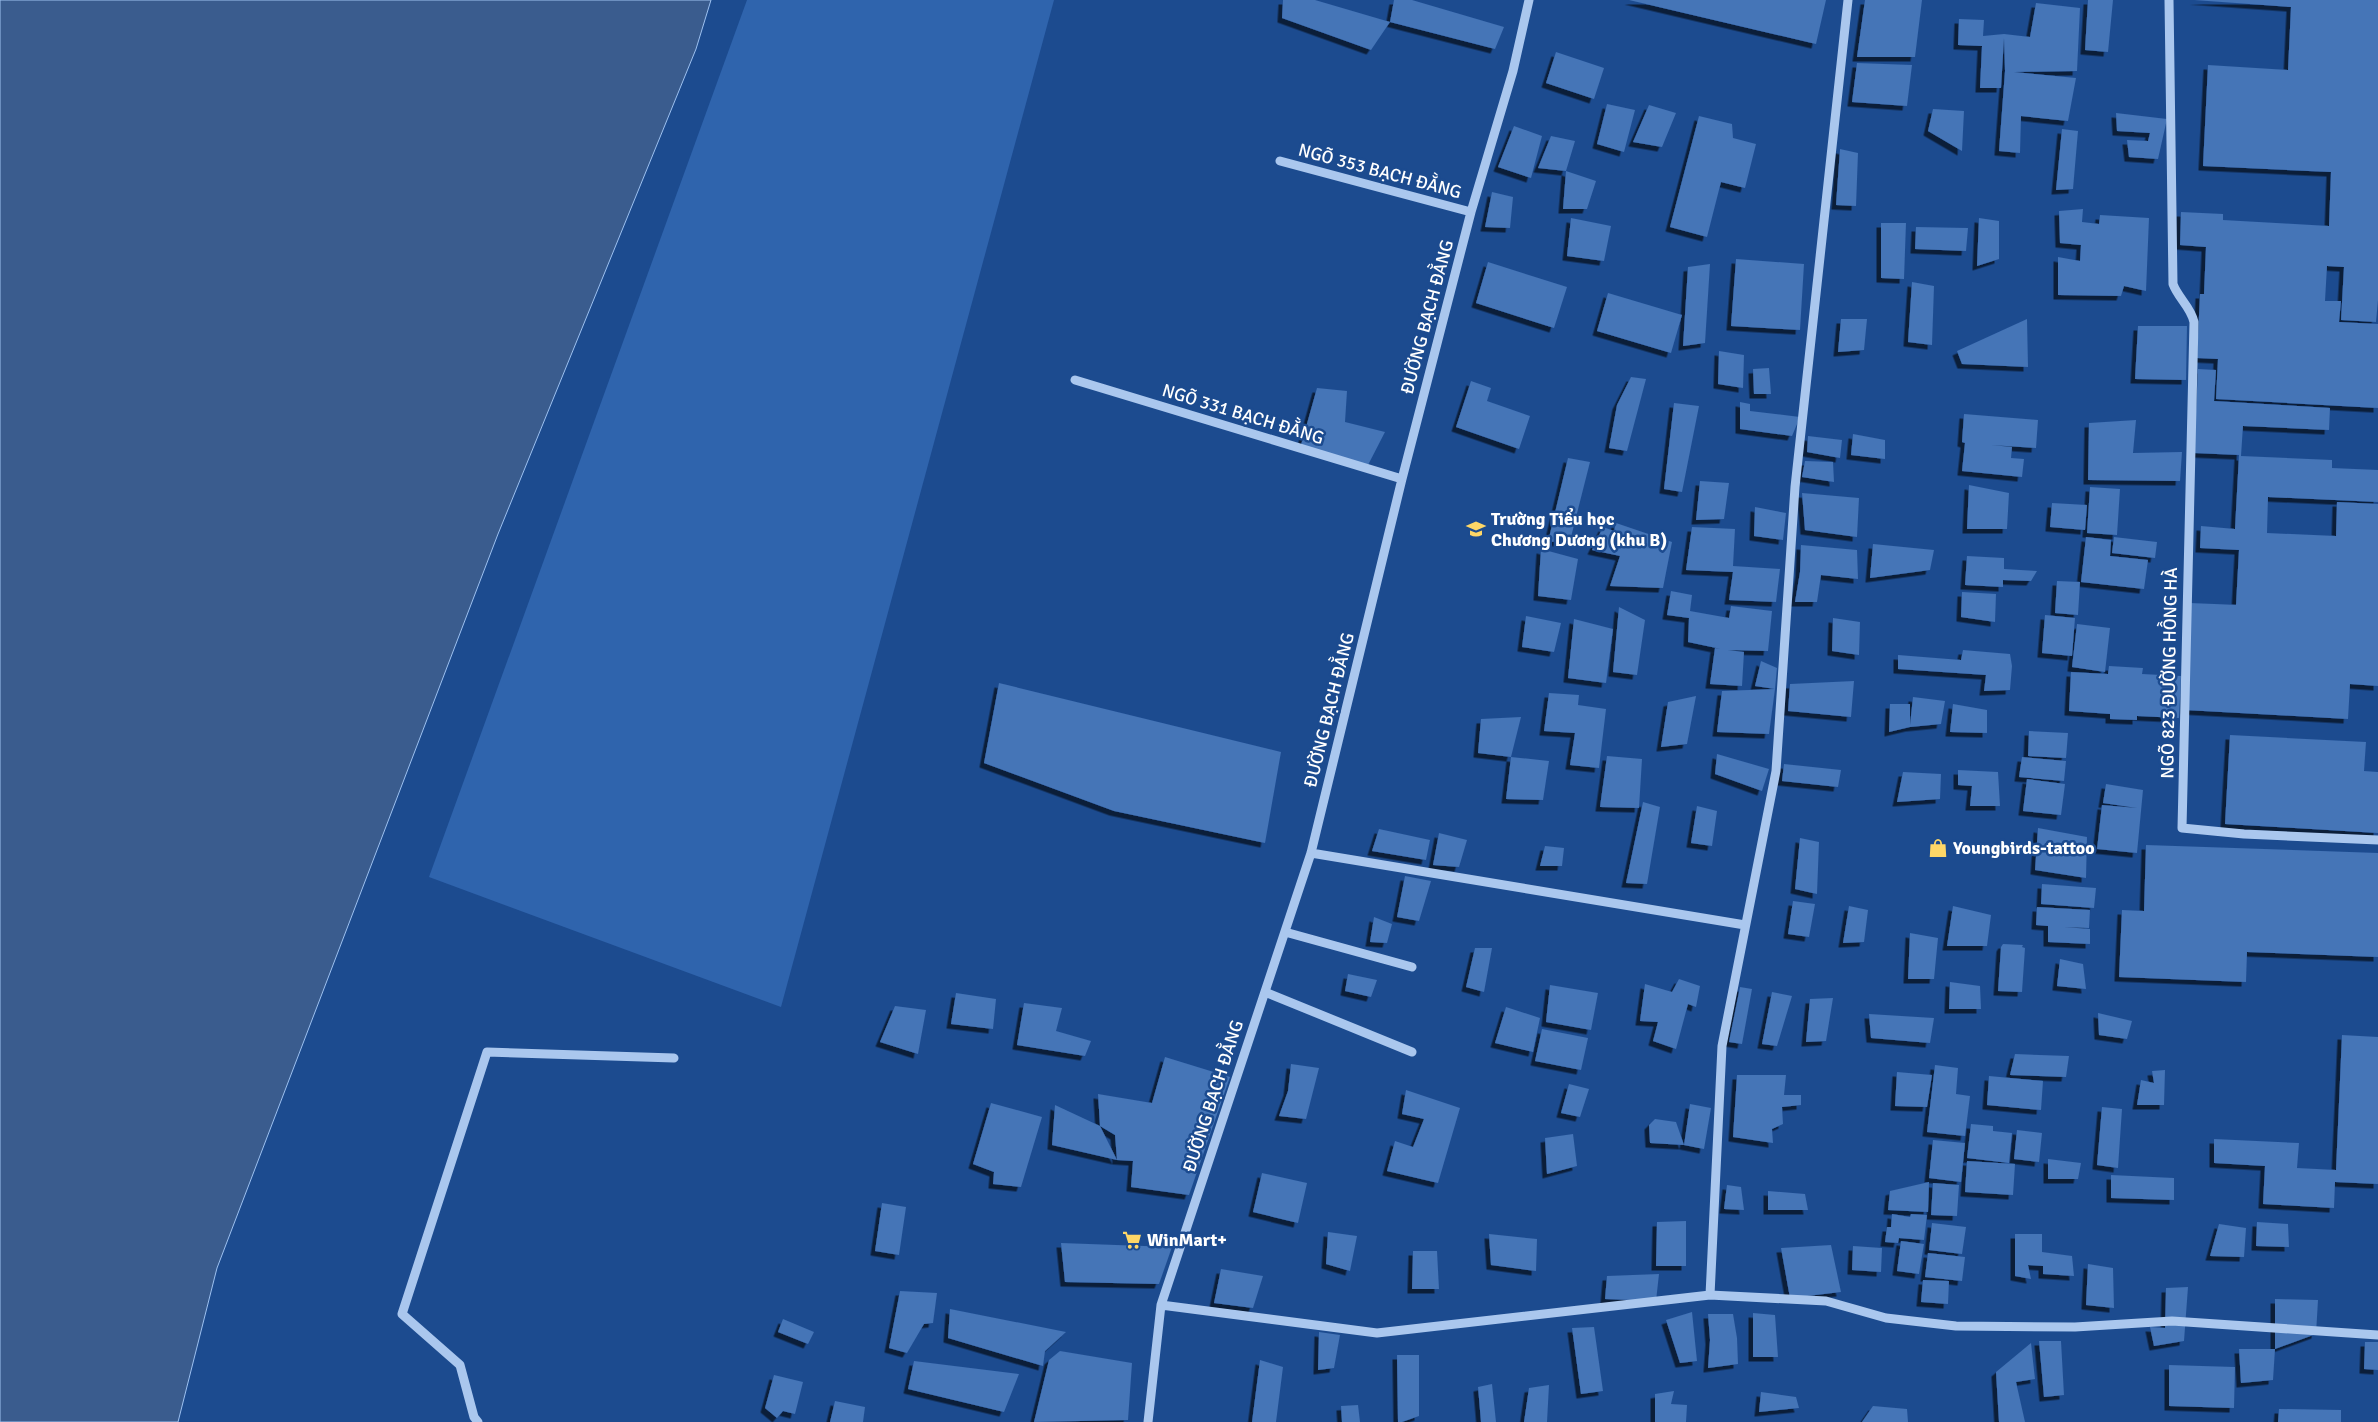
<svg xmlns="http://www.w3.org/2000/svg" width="2378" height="1422" font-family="Signika,sans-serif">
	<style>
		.green { fill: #2f64ad }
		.water { fill: #3a5c8e; stroke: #9dc1f0 }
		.building { fill: #4474b7; filter: url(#shadow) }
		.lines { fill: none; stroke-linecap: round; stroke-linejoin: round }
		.minor { stroke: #aac7ee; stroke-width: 9 }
		.labels { text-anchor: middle; stroke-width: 5; stroke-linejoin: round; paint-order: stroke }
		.street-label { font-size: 18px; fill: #fff; stroke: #1c4b8f }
		.poi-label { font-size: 18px; font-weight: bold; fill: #fff; stroke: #1c4b8f; text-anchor: start }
	</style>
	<defs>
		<filter id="shadow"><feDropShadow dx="-4.5" dy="4.5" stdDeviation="0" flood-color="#0009"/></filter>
	</defs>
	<rect width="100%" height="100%" fill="#1c4b8f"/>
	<!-- green -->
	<path class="green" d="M747 0H1054L781 1007 429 877Z"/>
	<!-- water -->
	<path class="water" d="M0 0H711L696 49 498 534 217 1268 178 1422H0Z"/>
	<!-- building -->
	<path class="building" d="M1283 0H1315L1390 22 1371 50 1282 18Z
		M1394 0H1412L1504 27 1495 49 1390 22Z
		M1629 0H1826L1816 44Z
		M1865 0H1922L1915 57H1857Z
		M2088 0H2113L2108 52 2085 50Z
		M2194 0H2378V300L2376 322 2341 320 2344 267 2327 266 2325 301H2341L2339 322 2378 324V408L2216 399 2218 359 2197 358 2200 294H2204L2206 247 2180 245 2181 212 2223 214V220L2329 226 2331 172 2203 166 2208 65 2288 70 2291 7Z
		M2036 3 2080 8 2077 71 2014 72 2076 78 2068 121 2021 116 2020 153 1999 151 2005 71 2004 38 2001 88H1980L1982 46 1958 45 1959 19 1984 20 1983 36 2004 34 2030 37Z
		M1556 52 1604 68 1594 99 1546 83Z
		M1857 63 1912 65 1907 106 1852 102Z
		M1607 104 1635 110 1624 152 1597 144Z
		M1649 105 1676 113 1662 147 1633 142Z
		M1933 109 1964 111 1962 151 1928 131Z
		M2116 113 2167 119 2158 159 2129 157 2127 140 2148 141 2150 133 2117 131Z
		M1699 116 1732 124 1733 138 1756 144 1745 188 1721 182 1707 237 1670 227Z
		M1514 126 1542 136 1531 178 1498 167Z
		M2062 129 2078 131 2073 189 2056 190Z
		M1551 136 1575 141 1566 171 1538 168Z
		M1840 149 1858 153 1856 206 1836 205Z
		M1566 171 1596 181 1587 209H1563Z
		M1492 192 1513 197 1510 228 1485 227Z
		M2083 209 2082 222 2099 224 2100 215 2149 218 2146 291 2124 286 2121 296 2058 295V257L2080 261 2081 245 2060 243 2059 211Z
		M1571 218 1611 226 1604 261 1567 256Z
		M1979 218 1999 221V259L1977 266Z
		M1881 223H1906L1904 279 1881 278Z
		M1916 227 1968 228 1966 251 1915 249Z
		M1736 259 1804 264 1800 330 1731 326Z
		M1488 262 1567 287 1554 328 1476 303Z
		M1710 264 1705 343 1683 346 1688 267Z
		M1912 282 1934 286 1932 345 1908 342Z
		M1608 293 1682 315 1671 353 1597 331Z
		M1841 319H1867L1864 350 1838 352Z
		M2027 319 2028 367 1962 364 1957 351Z
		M2138 326H2187L2186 380 2135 379Z
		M1719 351 1744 355 1743 388 1718 384Z
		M1769 368 1771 394H1754L1753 369Z
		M2198 369 2216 370 2214 401 2330 408 2329 430 2243 426 2241 456 2332 460V468L2378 470V502L2268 497 2267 533 2336 536 2337 502 2378 504V686L2350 684 2348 719 2185 710 2190 603 2263 606 2236 605 2239 550 2200 548 2201 526 2235 529 2239 455 2194 453Z
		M1631 377 1646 379 1627 451 1609 448 1617 405Z
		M1471 381 1491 388 1487 401 1530 416 1519 449 1456 427Z
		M1317 388 1347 391 1345 422 1385 432 1368 465 1301 445Z
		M1740 402 1750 404V411L1800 417 1792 436 1740 429Z
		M1674 403 1699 406 1682 492 1664 489Z
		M1964 414 2038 420 2036 448 1991 445 2012 447 2011 458 2024 459 2022 477 1962 471 1965 443 1962 442Z
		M2136 420 2133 453 2182 452 2180 481 2088 480 2089 423Z
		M1853 434 1885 440V459L1851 455Z
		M1808 436 1842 440 1840 458 1807 452Z
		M1568 458 1590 462 1570 541 1548 542Z
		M1805 461 1833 462 1834 482 1802 477Z
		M1700 481 1729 483 1724 519 1696 520Z
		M1969 485 2009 493 2007 529H1967Z
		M2090 487 2120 489 2117 535 2087 533Z
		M1802 493 1859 498 1857 537 1805 530Z
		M2052 503 2087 505 2085 530 2050 527Z
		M1755 507 1786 513 1783 540 1754 536Z
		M1616 523 1672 542 1663 588 1610 586 1620 556 1592 550 1603 527 1614 531Z
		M1692 527 1735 529 1733 566 1780 569 1776 602 1729 600 1733 572 1686 570Z
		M2086 537 2111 540 2110 556 2148 560 2144 589 2081 582Z
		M2114 537 2157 542 2155 558 2112 553Z
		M1873 544 1934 550 1930 570 1870 578Z
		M1801 545 1857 550 1858 579 1821 575 1817 602H1795L1800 572Z
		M1541 549 1578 559 1571 600 1538 596Z
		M1967 556 2004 558V569L2037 571 2031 581 2003 580V587L1965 585Z
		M2057 581 2080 582 2078 615 2055 613Z
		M1671 591 1692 595 1690 611 1729 618 1731 606 1772 611 1768 651 1728 650 1744 652 1742 686 1710 684 1715 648 1721 649 1688 642 1689 618 1667 615Z
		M1962 592 1996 594 1995 622 1961 617Z
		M1619 607 1645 620 1637 675 1613 672Z
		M2045 615 2075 618 2072 656 2042 653Z
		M1526 616 1561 623 1554 652 1522 647Z
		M1833 618 1860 622 1859 655 1832 651Z
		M1574 619 1613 629 1606 683 1568 678Z
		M2077 624 2110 628 2105 672 2072 667Z
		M1963 650 2010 654 2012 666 2010 690 1984 691 1986 675 1898 669V655L1961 660Z
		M1761 661 1777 668 1775 689 1755 686Z
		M2109 666 2143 668 2142 674 2181 676 2179 718 2137 716V720L2110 719V714L2069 711 2071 672 2108 674Z
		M1854 681 1851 717 1788 711 1790 684Z
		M999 683 1281 752 1265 843 1114 811 984 763Z
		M1775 689 1769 734 1717 732 1722 691Z
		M1549 693 1579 695 1578 705 1606 709 1599 768 1570 765 1575 733 1544 731Z
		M1696 696 1687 744 1661 747 1668 702Z
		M1913 697 1945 701 1941 724 1910 727 1889 732 1890 704H1910V725Z
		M1953 704 1987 710V733L1950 732Z
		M1521 717 1511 757 1549 761 1543 800 1506 799 1511 757 1478 753 1481 719Z
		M2029 731 2068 733 2066 758 2028 756Z
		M2230 735 2366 742 2364 771 2378 772V833L2225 824Z
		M1717 754 1769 769 1762 791 1715 774Z
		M1607 756 1642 759 1639 808 1600 807Z
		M2022 757 2066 761 2064 781 2019 777Z
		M1784 764 1841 770 1838 787 1782 781Z
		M1958 770 1998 772 2000 806H1970L1972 786 1958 785Z
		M1903 772 1941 774 1940 799 1897 802Z
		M2027 779 2065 784 2061 815 2023 811Z
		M2106 784 2143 790 2137 853 2097 849 2102 805 2137 808 2103 803Z
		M1643 802 1660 807 1647 884 1626 883Z
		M1697 806 1717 811 1712 846 1691 843Z
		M2038 828 2087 837 2086 878 2035 870Z
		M1379 829 1430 840 1426 860 1372 851Z
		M1439 833 1467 840 1459 867 1433 865Z
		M1800 838 1819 842 1817 894 1795 889Z
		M2146 845 2378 853V957L2247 952 2246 982 2119 977 2122 910 2144 911Z
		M1545 846 1564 848 1562 866H1540Z
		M1405 876 1431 881 1419 921 1397 917Z
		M2042 884 2096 888 2094 908 2041 904Z
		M1793 901 1815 904 1809 937 1788 934Z
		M1849 906 1868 910 1864 942 1843 943Z
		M1953 906 1991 915 1987 946H1947Z
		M2037 907 2090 910 2089 928 2064 927 2090 929V944L2048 942V926L2036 925Z
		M1374 917 1392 924 1387 943 1370 942Z
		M1910 933 1938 938 1934 979H1908Z
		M2003 944 2023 945 2022 947 2025 948 2022 992 1998 991 2001 947Z
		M1475 948H1492L1484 992 1466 987Z
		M2060 959 2083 964 2086 989 2057 986Z
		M1348 974 1377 980 1371 997 1345 991Z
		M1679 979 1700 986 1696 1007 1688 1004 1676 1049 1653 1041 1658 1022 1640 1021 1645 984 1672 992Z
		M1950 982 1980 986 1981 1009H1949Z
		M1550 985 1598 993 1591 1030 1546 1022Z
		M1740 987 1752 989 1742 1044 1729 1042Z
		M1772 992 1792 996 1777 1046 1762 1044Z
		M956 993 996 999 993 1029 951 1024Z
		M1833 998 1826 1041 1806 1042 1810 999Z
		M1024 1003 1062 1008 1056 1031 1091 1041 1085 1056 1017 1045Z
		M895 1006 926 1010 918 1054 880 1042Z
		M1506 1007 1540 1018 1533 1052 1495 1043Z
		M2098 1013 2132 1021 2127 1039 2099 1035Z
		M1869 1014 1934 1018 1930 1043 1871 1038Z
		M1542 1029 1588 1038 1581 1070 1535 1061Z
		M2342 1035 2378 1037V1184L2335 1182 2334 1208 2263 1204 2265 1166 2214 1163V1139L2299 1143 2297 1168 2336 1170Z
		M2015 1054 2069 1056 2066 1077 2010 1075Z
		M1165 1057 1230 1077 1189 1195 1131 1187 1133 1161 1117 1160 1115 1135 1100 1126 1117 1160 1052 1145 1055 1105 1100 1126 1098 1094 1152 1103Z
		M1291 1064 1319 1068 1306 1119 1279 1116 1288 1091Z
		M1935 1065 1958 1068 1956 1094 1970 1096 1965 1136 1927 1132Z
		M2165 1070 2164 1105H2137L2141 1080 2154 1083 2152 1071Z
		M1897 1072 1932 1075 1927 1107 1895 1106Z
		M1737 1075H1786L1784 1095H1801V1105L1782 1107 1783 1124 1772 1129 1773 1143 1733 1137Z
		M1989 1076 2043 1081 2041 1110 1987 1105Z
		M1569 1084 1589 1089 1580 1117 1561 1113Z
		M1406 1090 1460 1108 1438 1183 1387 1171 1395 1141 1413 1147 1424 1119 1402 1114Z
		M991 1103 1042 1117 1021 1187 993 1184 994 1172 973 1164Z
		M1690 1104 1711 1108 1704 1149 1684 1145 1650 1143 1649 1125 1655 1119 1676 1122 1684 1145Z
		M2102 1107 2122 1109 2118 1168 2097 1165Z
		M1971 1124 1993 1126V1131L2012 1133 2009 1163 1967 1158Z
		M2017 1130 2042 1133 2039 1162 2014 1159Z
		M1573 1134 1577 1166 1547 1174 1545 1138Z
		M1933 1140 1965 1143 1961 1182 1929 1178Z
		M2048 1159 2081 1163 2078 1179H2048Z
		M1967 1161 2015 1164 2013 1195 1965 1192Z
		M1262 1173 1307 1183 1298 1223 1253 1212Z
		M2111 1175 2174 1178V1200L2111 1198Z
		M1929 1182 1928 1212 1888 1210 1890 1191Z
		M1933 1183 1959 1185 1957 1216 1931 1215Z
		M1727 1185 1741 1187 1744 1210 1724 1209Z
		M1768 1191 1805 1194 1808 1210H1768Z
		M882 1203 906 1207 899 1255 875 1251Z
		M1892 1214 1910 1217 1911 1214 1927 1215 1924 1240 1899 1238 1898 1243 1885 1242 1887 1227H1891Z
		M1686 1221V1266H1656L1657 1222Z
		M2257 1222 2288 1224 2289 1247 2256 1246Z
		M1932 1223 1966 1227 1962 1254 1929 1250Z
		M2219 1224 2246 1228 2244 1257 2210 1256Z
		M1328 1232 1357 1236 1350 1271 1326 1264Z
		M1489 1234 1537 1239 1536 1271 1491 1265Z
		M2015 1234H2042V1252L2072 1256 2074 1276 2043 1274V1266L2028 1265 2031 1279 2015 1276Z
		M1901 1241 1924 1244 1919 1274 1897 1271Z
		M1061 1243 1172 1247 1159 1284 1065 1282Z
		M1831 1245 1841 1292 1790 1298 1781 1248Z
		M1853 1246 1882 1248 1881 1272 1852 1270Z
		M1413 1251H1437L1439 1289H1412Z
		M1928 1253 1965 1257 1962 1281 1925 1277Z
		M2088 1264 2113 1268 2114 1308 2086 1305Z
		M1221 1269 1263 1276 1253 1308 1214 1303Z
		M1659 1274 1656 1301 1605 1299 1607 1276Z
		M1923 1280 1949 1281 1948 1304 1921 1302Z
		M2188 1287 2184 1341 2154 1346 2150 1327 2165 1328 2166 1288Z
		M900 1291 937 1293 933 1323 924 1324 907 1353 889 1348Z
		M2275 1299 2318 1300 2316 1334 2275 1349 2273 1380 2241 1383 2239 1349H2275Z
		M950 1309 1066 1332 1045 1351 1043 1366 948 1338Z
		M1692 1312 1697 1361 1680 1363 1666 1320Z
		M1753 1313 1775 1315 1778 1357H1753Z
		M1708 1314H1733L1737 1338 1738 1364 1708 1368 1710 1340Z
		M783 1319 814 1332 808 1344 778 1332Z
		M1594 1327 1603 1391 1581 1394 1572 1328Z
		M1319 1332 1340 1335 1334 1368 1318 1370Z
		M2039 1341H2061L2064 1395 2044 1397Z
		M2365 1342H2378V1370L2364 1369Z
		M2031 1343 2035 1379 2016 1382 2025 1422H1999L1996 1372Z
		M1060 1351 1132 1363 1128 1420 1034 1422 1049 1360Z
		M1397 1355H1419V1416L1402 1422H1398Z
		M1260 1360 1283 1367 1276 1422H1252Z
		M914 1361 1019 1374 1004 1412 908 1389Z
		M2169 1365 2235 1367 2234 1408 2169 1406Z
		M774 1375 803 1382 795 1414 783 1411 777 1418 765 1408Z
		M1492 1384 1496 1422H1481L1478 1387Z
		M1549 1385 1547 1422H1524L1529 1388Z
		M1674 1391 1671 1404 1687 1405 1686 1422H1655V1394Z
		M1761 1392 1796 1397 1799 1408 1759 1412Z
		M835 1401 865 1407 863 1422H830Z
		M1358 1405 1360 1422H1342L1341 1406Z
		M1873 1406 1907 1409 1908 1422H1862Z
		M2279 1409 2341 1410V1422H2278Z"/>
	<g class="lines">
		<!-- minor -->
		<path class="minor" d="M2169 0 2173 284C2178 298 2191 307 2194 322L2182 828 2244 834 2378 840
			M1280 161 1471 212
			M1075 380 1402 479
			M1311 853 1745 925
			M1285 932 1412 967
			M1265 992 1412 1052
			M1710 1295 1722 1046 1776 771 1795 487 1848 0
			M1161 1305 1377 1333 1710 1295 1826 1301 1886 1318 1956 1326 2075 1327 2172 1321 2378 1335
			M478 1422 474 1417 460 1365 402 1314 487 1052 674 1058
			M1148 1422 1161 1305 1311 853 1402 479 1471 212 1513 71 1529 0"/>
	</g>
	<!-- icons -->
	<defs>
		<g id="school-bare" transform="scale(1.5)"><path d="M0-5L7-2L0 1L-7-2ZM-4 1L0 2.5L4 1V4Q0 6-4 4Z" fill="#fed767" stroke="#1c4b8f" stroke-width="2.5" paint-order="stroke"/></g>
		<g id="shop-bare" transform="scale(1.5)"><path d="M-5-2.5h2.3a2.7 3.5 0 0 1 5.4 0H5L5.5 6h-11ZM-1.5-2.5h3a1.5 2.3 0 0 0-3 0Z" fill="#fed767" stroke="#1c4b8f" stroke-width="2.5" paint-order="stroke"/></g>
		<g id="supermarket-bare" transform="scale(1.5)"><path d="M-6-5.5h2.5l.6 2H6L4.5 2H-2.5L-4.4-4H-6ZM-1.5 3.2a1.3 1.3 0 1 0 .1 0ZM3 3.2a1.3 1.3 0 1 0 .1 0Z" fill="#fed767" stroke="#1c4b8f" stroke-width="2.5" paint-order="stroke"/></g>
	</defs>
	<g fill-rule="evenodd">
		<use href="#school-bare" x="1476" y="529"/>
		<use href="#shop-bare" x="1938" y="848"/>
		<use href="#supermarket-bare" x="1132" y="1240"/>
	</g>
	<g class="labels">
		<!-- street labels -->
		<g class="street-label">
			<text transform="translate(1380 171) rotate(15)" y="6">NGÕ 353 BẠCH ĐẰNG</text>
			<text transform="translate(1427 317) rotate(-75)" y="6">ĐƯỜNG BẠCH ĐẰNG</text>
			<text transform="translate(1243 414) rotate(17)" y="6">NGÕ 331 BẠCH ĐẰNG</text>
			<text transform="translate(2169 673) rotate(-89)" y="6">NGÕ 823 ĐƯỜNG HỒNG HÀ</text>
			<text transform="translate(1329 710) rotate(-76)" y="6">ĐƯỜNG BẠCH ĐẰNG</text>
			<text transform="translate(1213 1096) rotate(-72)" y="6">ĐƯỜNG BẠCH ĐẰNG</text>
		</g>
		<!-- poi labels -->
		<g class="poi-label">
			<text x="1491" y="525">Trường Tiểu học<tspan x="1491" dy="21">Chương Dương (khu B)</tspan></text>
			<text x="1953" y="854">Youngbirds-tattoo</text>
			<text x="1147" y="1246">WinMart+</text>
		</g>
	</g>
</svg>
